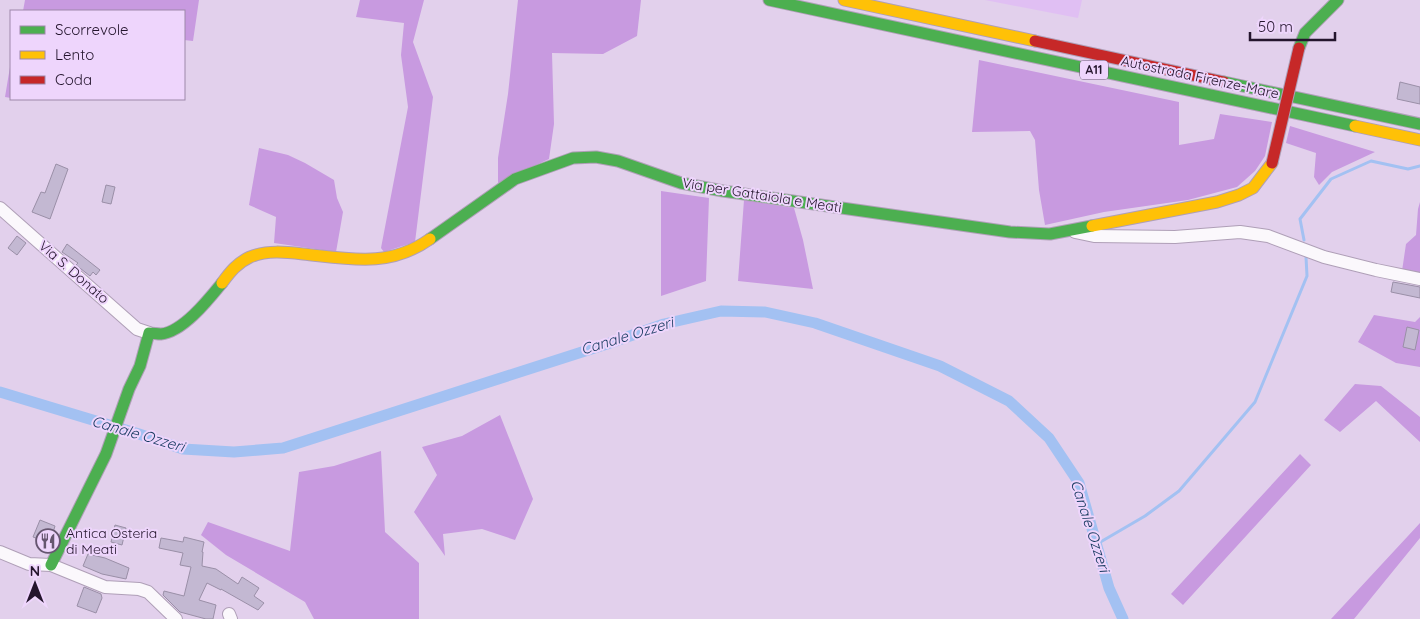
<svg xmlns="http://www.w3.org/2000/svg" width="1420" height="619" font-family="Quicksand,sans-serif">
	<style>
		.built { fill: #e0bff3 }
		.forest { fill: #c89ae0 }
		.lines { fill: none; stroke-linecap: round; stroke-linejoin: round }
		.stream { stroke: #a3c1f2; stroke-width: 3 }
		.canal { stroke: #a3c1f2; stroke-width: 11 }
		.building { fill: #c3b8d2; stroke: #9a8fa7 }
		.street-casing { stroke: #af9fb7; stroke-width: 14 }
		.fast-casing { stroke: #af9fb7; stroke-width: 13 }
		.slow-casing { stroke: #af9fb7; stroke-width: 13 }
		.jam-casing { stroke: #af9fb7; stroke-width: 13 }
		.street { stroke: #fbf8fc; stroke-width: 12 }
		.fast { stroke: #4caf50; stroke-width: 11 }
		.slow { stroke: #ffc107; stroke-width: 11 }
		.jam { stroke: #c62828; stroke-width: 11 }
		.jam-bridge-casing { stroke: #af9fb7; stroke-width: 13; stroke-linecap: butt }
		.jam-bridge { stroke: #c62828; stroke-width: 11 }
		.labels { text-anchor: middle; stroke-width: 4; stroke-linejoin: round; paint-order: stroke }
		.shield { fill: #eed5fc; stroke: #614f6b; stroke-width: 1 }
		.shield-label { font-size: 12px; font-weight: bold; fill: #24152d }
		.street-label { font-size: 14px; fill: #24152d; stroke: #eed5fc }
		.poi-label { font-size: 14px; fill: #24152d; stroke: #eed5fc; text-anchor: start }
		.water-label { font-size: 15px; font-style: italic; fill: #16395f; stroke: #eed5fc }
	</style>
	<rect width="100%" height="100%" fill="#e2d0ec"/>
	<!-- built -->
	<path class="built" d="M985 0H1082L1078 18Z"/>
	<!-- forest -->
	<path class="forest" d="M25 0H199L193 41 184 40V11H23Z
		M360 0H424L413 42 433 97 415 242 384 252 381 248 408 107 401 55 404 23 356 17Z
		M518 0H641L637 36 603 54 552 53 554 124 549 159 498 183V158L508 94Z
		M979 60 1179 102V145L1214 139 1220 114 1272 122 1265 156 1255 171 1237 187 1188 200 1104 212 1045 225 1039 190 1035 140 1030 131 972 132Z
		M11 61V98L5 97Z
		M1290 126 1375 152 1332 172 1319 185 1314 177 1316 153 1286 143Z
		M259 148 288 155 305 163 334 180 337 198 343 212 336 252 274 243 276 217 249 205Z
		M661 191 709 198 706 281 661 296Z
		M744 200 794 208 803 240 813 289 738 281Z
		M1420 202V275L1402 271 1406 244 1416 235 1418 209Z
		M1374 315 1415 322 1420 317V367L1396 363 1358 342Z
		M1355 384 1381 386 1420 417V442L1376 401 1340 432 1324 420Z
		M500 415 533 499 515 540 482 529 443 534 445 556 414 512 437 475 422 447 462 436Z
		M381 451 385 532 419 563V619H314L305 602 226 555 201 535 208 522 290 551 299 472 334 466Z
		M1300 454 1311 465 1183 605 1171 594Z
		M1420 523V538L1354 619H1331Z"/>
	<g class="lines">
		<!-- stream -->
		<path class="stream" d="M1304 240 1300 219 1331 179 1371 161 1408 169 1420 166
			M1097 544 1145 516 1179 491 1255 402 1307 276 1306 257"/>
		<!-- canal -->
		<path class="canal" d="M0 392 139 434 183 449 234 452 283 448 610 343 664 324 721 311 765 312 815 323 940 366 1009 401 1049 438 1079 483 1109 588 1123 619"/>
	</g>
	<!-- building -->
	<path class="building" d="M1400 82 1420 87V104L1397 99Z
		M56 164 68 169 50 219 32 212 41 192 45 193Z
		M106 185 115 187 111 204 102 202Z
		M17 236 26 243 17 255 8 248Z
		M67 244 100 270 96 275 93 272 90 276 76 265 78 263 62 252Z
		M1393 282 1420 287V298L1391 292Z
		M1407 327 1419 330 1415 350 1403 347Z
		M40 520 55 526 50 543 33 537Z
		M115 525 126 528 122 545 111 542Z
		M184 537 204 542 202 552H203L202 566 216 569 238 584 242 577 259 588 254 596 264 603 258 610 221 589V590L207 583 199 600 216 605 213 619H206L180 612 163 595 164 591 184 596 191 567 180 565 183 553 159 548 161 538 183 542Z
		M88 554 105 558 129 568 126 579 102 574 83 566Z
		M84 587 101 594 102 598 96 613 77 606Z"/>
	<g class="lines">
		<!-- street casing -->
		<g class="street-casing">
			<path id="street" d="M0 208 137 329 149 333
				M1075 232 1094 236 1175 237 1240 232 1268 236 1324 257 1376 270 1420 279
				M0 552 29 564 51 565 105 587 139 589 148 592 176 619
				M229 614 231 619"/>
		</g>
		<!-- fast casing -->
		<g class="fast-casing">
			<path id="fast" d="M769 0 1355 126
				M1299 48 1305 33 1338 0
				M1224 82 1420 124
				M430 239 515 179 573 158 596 157 618 161 681 183 723 191 1010 232 1050 234 1092 226
				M51 565 106 454 129 389 140 366 149 333C153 333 157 334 161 334 183 332 209 299 222 283"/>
		</g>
		<!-- slow casing -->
		<g class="slow-casing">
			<path id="slow" d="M844 0 1035 41
				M1355 126 1420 140
				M1092 226 1217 202 1239 195 1253 188 1272 163
				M222 283C230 272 237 263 250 257 267 250 285 252 303 254 350 259 389 268 430 239"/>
		</g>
		<!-- jam casing -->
		<g class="jam-casing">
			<path id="jam" d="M1035 41 1224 82"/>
		</g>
		<!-- street -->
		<use href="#street" class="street"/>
		<!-- fast -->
		<use href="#fast" class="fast"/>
		<!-- slow -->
		<use href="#slow" class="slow"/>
		<!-- jam -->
		<use href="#jam" class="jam"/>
		<!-- jam-bridge casing -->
		<g class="jam-bridge-casing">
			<path id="jam-bridge" d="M1272 163 1299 48"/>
		</g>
		<!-- jam-bridge -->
		<use href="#jam-bridge" class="jam-bridge"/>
	</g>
	<!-- icons -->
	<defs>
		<g id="restaurant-ring" transform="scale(1.25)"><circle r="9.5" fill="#eed5fc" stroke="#665670" stroke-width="1.5"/><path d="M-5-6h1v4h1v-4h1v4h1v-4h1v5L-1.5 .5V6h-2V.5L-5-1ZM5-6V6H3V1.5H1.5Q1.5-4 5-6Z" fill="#665670"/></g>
	</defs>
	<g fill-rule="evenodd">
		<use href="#restaurant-ring" x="48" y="541"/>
	</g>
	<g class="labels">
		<!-- shield labels -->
		<rect class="shield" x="1080" y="60.5" width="28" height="19" rx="4"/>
		<g class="shield-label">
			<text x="1094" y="74">A11</text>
		</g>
		<!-- street labels -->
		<g class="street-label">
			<text transform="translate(1200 77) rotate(12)" y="5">Autostrada Firenze-Mare</text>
			<text transform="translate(762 195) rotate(9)" y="5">Via per Gattaiola e Meati</text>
			<text transform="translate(74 272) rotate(41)" y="5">Via S. Donato</text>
		</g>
		<!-- poi labels -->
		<g class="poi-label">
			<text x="66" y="538">Antica Osteria<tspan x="66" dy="16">di Meati</tspan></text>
		</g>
		<!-- water labels -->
		<g class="water-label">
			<text transform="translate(627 336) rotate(-17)" y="5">Canale Ozzeri</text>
			<text transform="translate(138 434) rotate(16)" y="5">Canale Ozzeri</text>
			<text transform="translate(1090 526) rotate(72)" y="5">Canale Ozzeri</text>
		</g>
	</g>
	<!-- legend -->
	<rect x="10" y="10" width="175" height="90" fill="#eed5fc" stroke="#9d88a9"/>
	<rect x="20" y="26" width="25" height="8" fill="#4caf50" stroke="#9d88a9"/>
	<text x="55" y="35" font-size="15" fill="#24152d">Scorrevole</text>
	<rect x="20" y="51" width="25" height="8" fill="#ffc107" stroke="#9d88a9"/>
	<text x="55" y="60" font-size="15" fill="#24152d">Lento</text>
	<rect x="20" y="76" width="25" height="8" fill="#c62828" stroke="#9d88a9"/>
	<text x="55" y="85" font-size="15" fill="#24152d">Coda</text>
	<!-- north arrow -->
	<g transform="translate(35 584)" stroke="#eed5fc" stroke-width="4" paint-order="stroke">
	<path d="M0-4L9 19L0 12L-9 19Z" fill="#24152d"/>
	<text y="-8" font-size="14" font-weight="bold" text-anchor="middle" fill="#24152d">N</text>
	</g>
	<!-- scale -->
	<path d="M1250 32v8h85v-8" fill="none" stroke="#24152d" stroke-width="2.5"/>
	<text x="1258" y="32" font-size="15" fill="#24152d" stroke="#eed5fc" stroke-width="4" paint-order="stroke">50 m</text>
</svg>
